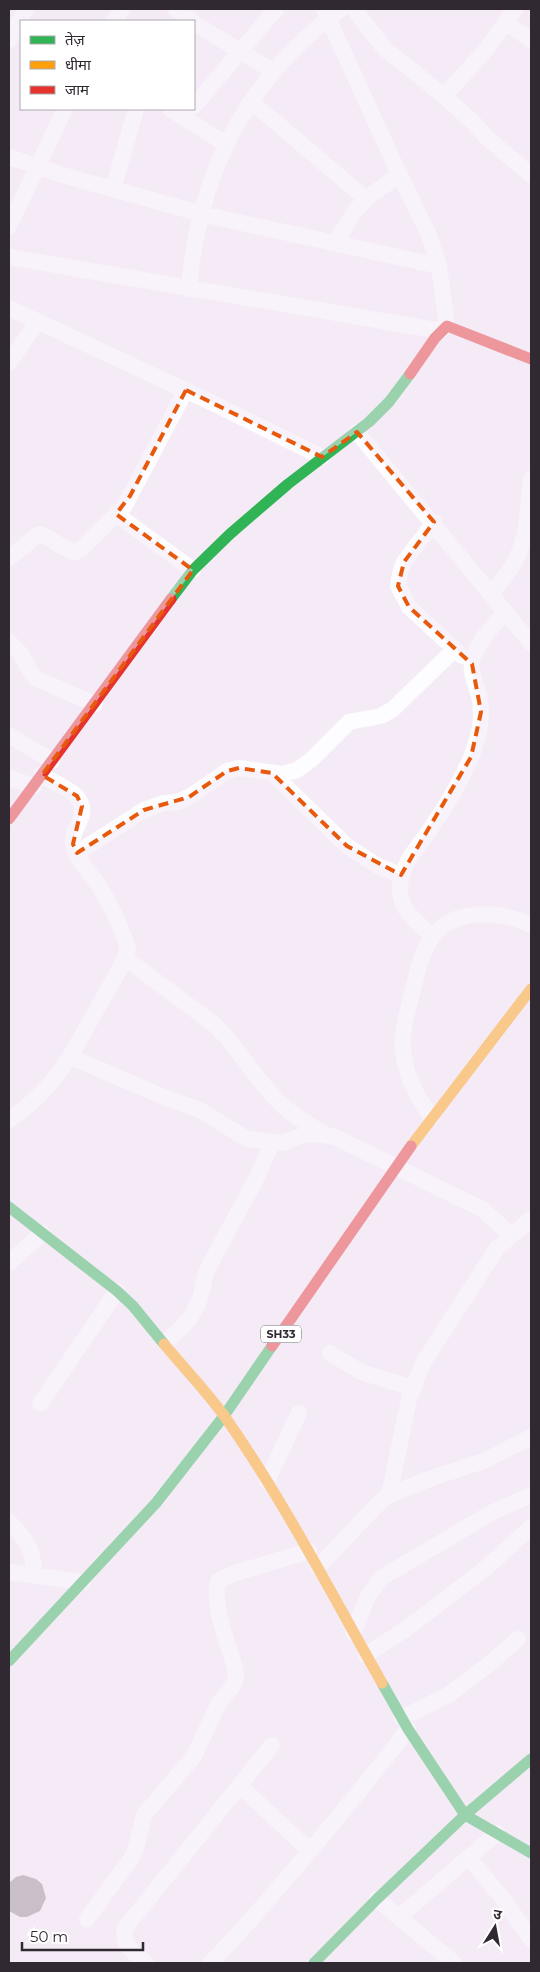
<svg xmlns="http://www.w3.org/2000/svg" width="540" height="1972" font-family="Montserrat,'Noto Sans Devanagari',sans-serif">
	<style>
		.building { fill: #948b8f }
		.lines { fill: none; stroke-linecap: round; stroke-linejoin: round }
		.street { stroke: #fdfcfe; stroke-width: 16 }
		.fast { stroke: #30b455; stroke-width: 11 }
		.slow { stroke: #ff9f0a; stroke-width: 11 }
		.jam { stroke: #e5322d; stroke-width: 11 }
		.marked { fill: none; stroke: #e8590c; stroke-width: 4; stroke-dasharray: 10 6; stroke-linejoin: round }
		.labels { text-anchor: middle; stroke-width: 5; stroke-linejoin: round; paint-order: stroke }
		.shield { fill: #fff; stroke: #6e6970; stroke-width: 1 }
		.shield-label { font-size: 11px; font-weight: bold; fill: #302932 }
	</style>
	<rect width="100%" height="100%" fill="#f4ebf7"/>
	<!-- building -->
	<path class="building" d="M23 1875 36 1879 42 1884 46 1898 40 1911 27 1917H20L9 1911V1883L16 1877Z"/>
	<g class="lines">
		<!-- street -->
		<path class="street" d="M175 9 192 21
			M324 9 395 165 428 233 439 266 447 326
			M354 9 384 48 444 96 474 123 486 137 531 175
			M114 21 122 9
			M506 22 531 40
			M194 23 273 71
			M9 40 26 9
			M444 96 485 51 515 9
			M252 102 366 199
			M194 106 276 9
			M170 109 226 144
			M9 157 66 176 206 215 439 266
			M113 189 136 109
			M9 226 65 109
			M335 243 355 211 366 199 400 174
			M9 257 441 331
			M189 289C198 173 247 78 341 9
			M9 308 221 407 322 457
			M9 363 38 321
			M357 432 531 643
			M116 514 193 570
			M434 522 404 562 400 573 398 586 409 607 462 656
			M9 558 39 534C53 537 61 550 75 552L81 549 124 507 186 390
			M491 594C500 583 510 572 516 559 528 536 528 505 531 479
			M9 642 22 655 30 672 37 679 95 704
			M9 735 52 761
			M272 773 347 846 378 866 401 875
			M9 778 34 786
			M77 853 144 810 163 803 177 802 189 797 227 771 239 768 283 774 297 770 311 760 349 722 381 716 393 709 454 650
			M432 936C418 923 399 910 400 888 400 864 421 844 433 825 448 803 462 779 472 755 479 735 484 717 479 696 476 685 470 673 472 662 476 643 493 626 505 612
			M125 958 215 1025C239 1048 255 1079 279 1102 292 1116 310 1125 326 1135
			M71 1057 164 1097 200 1110 247 1139 283 1143 304 1135 318 1134 335 1137 482 1209 511 1235
			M432 1118C419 1099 407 1080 404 1057 400 1036 407 1013 412 993 417 975 421 951 433 936 455 907 502 911 531 925
			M9 1120C60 1085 72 1052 102 1000 111 983 123 967 128 949 122 928 112 908 101 889 93 876 76 861 73 844 70 827 92 816 77 797 72 790 51 781 42 775
			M9 1263 42 1233
			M165 1343C183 1327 196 1316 202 1291 204 1283 204 1277 208 1268L255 1181 272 1143
			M330 1353 361 1372 413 1388
			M40 1404 117 1291
			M267 1481 299 1413
			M389 1495 409 1399 423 1363 497 1248 531 1219
			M9 1522C29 1542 32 1547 35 1576
			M318 1567 377 1505 389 1495 432 1478 484 1461 531 1437
			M9 1572 83 1582
			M353 1633 368 1596 381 1578 491 1513 531 1495
			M366 1655 409 1627 487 1567 531 1527
			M402 1718 448 1695 488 1665 518 1639
			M239 1785 310 1851
			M469 1858 503 1899 531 1939
			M377 1899 454 1963
			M399 1917 497 1833
			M87 1919 131 1859 136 1848 144 1815 194 1756 219 1703 234 1684 236 1677 235 1668C228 1644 212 1606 218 1581L232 1574 309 1551
			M146 1963C133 1953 121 1945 125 1928L272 1745
			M210 1963C239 1935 265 1903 292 1872 332 1825 371 1778 408 1729"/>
		<!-- fast -->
		<path class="fast" d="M171 599 193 570 230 534 288 484 369 422 389 402 410 374
			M9 1207 117 1291 133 1306 164 1344
			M9 1661 156 1503 224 1416 272 1346
			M382 1683 408 1729 465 1815 531 1853
			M314 1963 377 1899 465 1815 531 1759"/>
		<!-- slow -->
		<path class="slow" d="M411 1146 531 989
			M164 1344C184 1368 207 1392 225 1417 284 1501 331 1593 382 1683"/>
		<!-- jam -->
		<path class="jam" d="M410 374 435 338 447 326 531 359
			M9 819 171 599
			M272 1346 411 1146"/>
	</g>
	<!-- marked area -->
	<path d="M0 0H540V1972H0ZM186 390 322 457 357 432 434 522 404 562 398 586 409 607 472 664 481 712 471 757 401 875 347 846 272 773 239 768 227 771 189 797 144 810 77 853 73 844 82 806 77 796 42 775 193 570 116 514 130 496Z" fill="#f4ebf7" fill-opacity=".55" fill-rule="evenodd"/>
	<path class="marked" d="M186 390 322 457 357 432 434 522 404 562 398 586 409 607 472 664 481 712 471 757 401 875 347 846 272 773 239 768 227 771 189 797 144 810 77 853 73 844 82 806 77 796 42 775 193 570 116 514 130 496Z"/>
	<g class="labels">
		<!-- shield labels -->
		<rect class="shield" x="261" y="1325.5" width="40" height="17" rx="4"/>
		<g class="shield-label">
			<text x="281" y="1338">SH33</text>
		</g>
	</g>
	<!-- border -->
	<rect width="540" height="1972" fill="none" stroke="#302932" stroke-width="20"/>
	<!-- legend -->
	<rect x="20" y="20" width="175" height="90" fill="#ffffff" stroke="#aca9ad"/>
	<rect x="30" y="36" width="25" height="8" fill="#30b455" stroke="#aca9ad"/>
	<text x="65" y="45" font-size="15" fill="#302932">तेज़</text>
	<rect x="30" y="61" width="25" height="8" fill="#ff9f0a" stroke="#aca9ad"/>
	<text x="65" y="70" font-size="15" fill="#302932">धीमा</text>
	<rect x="30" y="86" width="25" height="8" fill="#e5322d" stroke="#aca9ad"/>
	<text x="65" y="95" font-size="15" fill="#302932">जाम</text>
	<!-- north arrow -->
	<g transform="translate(495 1927) rotate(11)" stroke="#ffffff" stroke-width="4" paint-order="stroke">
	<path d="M0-4L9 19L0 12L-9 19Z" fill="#302932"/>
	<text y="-8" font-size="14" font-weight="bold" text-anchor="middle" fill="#302932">उ</text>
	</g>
	<!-- scale -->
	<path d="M22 1942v8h121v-8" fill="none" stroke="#302932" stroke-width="2.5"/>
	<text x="30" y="1942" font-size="15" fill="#302932" stroke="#ffffff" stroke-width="4" paint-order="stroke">50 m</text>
</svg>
